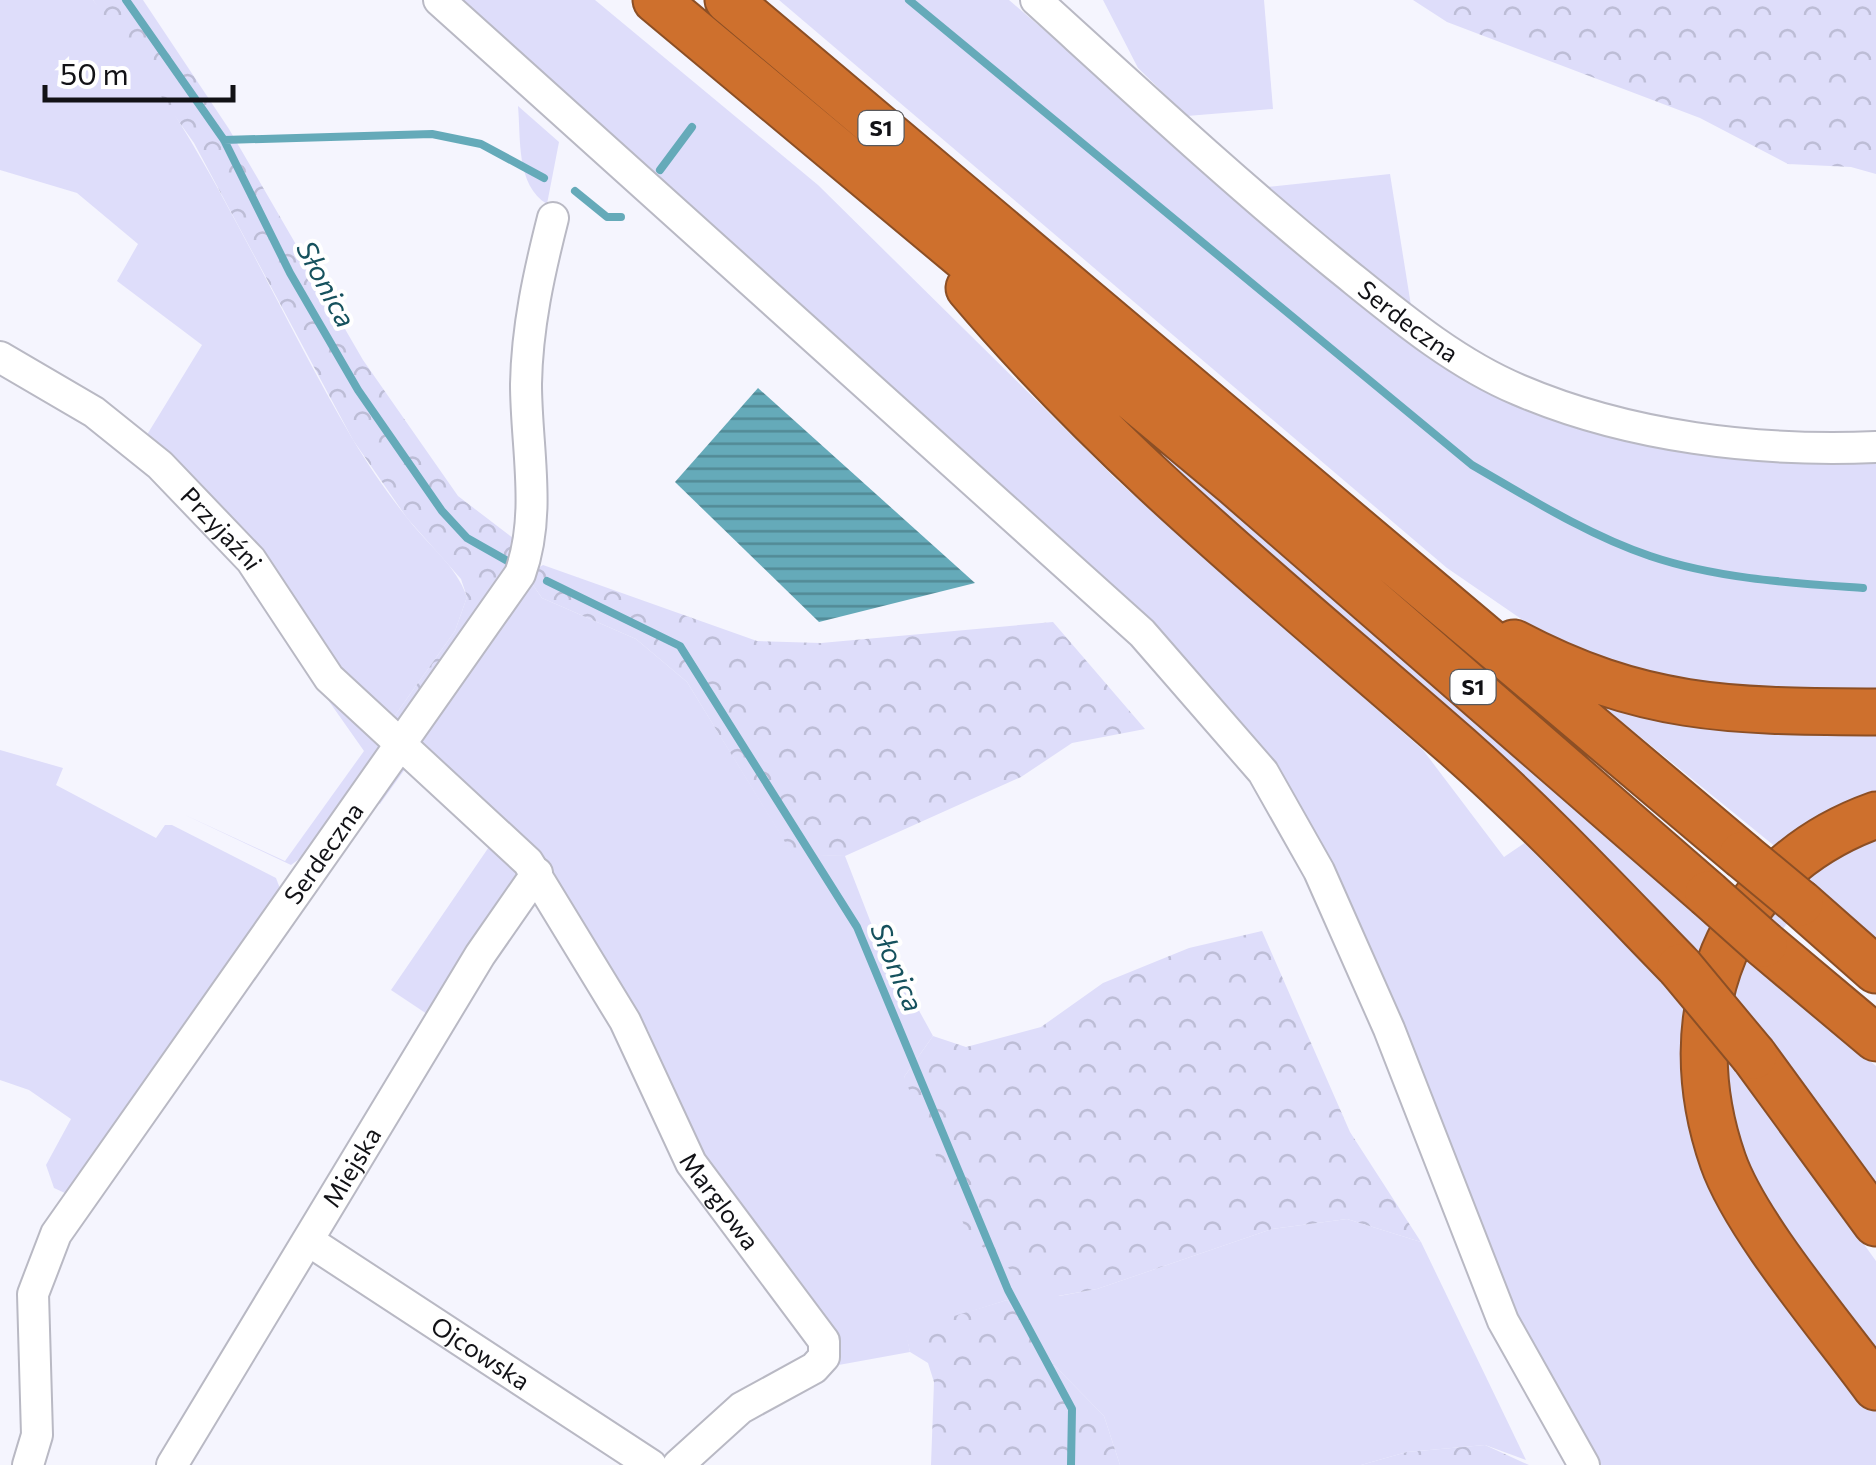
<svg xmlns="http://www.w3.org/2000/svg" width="1876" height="1465" font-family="Commissioner,sans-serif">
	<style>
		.grass { fill: #deddfa }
		.forest { fill: url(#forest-crowns) }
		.water { fill: url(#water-rules) }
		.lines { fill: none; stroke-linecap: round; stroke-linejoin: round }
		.stream { stroke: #65aab9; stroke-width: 8 }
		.minor-casing { stroke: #b9b9c4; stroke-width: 34 }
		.highway-casing { stroke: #8c4f25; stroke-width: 49 }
		.minor { stroke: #fff; stroke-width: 30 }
		.highway { stroke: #ce702d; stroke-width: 45 }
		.highway-bridge-casing { stroke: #8c4f25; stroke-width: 49; stroke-linecap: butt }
		.highway-bridge { stroke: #ce702d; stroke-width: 45 }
		.labels { text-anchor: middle; stroke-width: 8; stroke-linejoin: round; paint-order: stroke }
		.shield { fill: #fff; stroke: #59595c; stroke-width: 2.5 }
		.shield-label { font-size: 22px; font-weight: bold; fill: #121216 }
		.street-label { font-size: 25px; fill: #121216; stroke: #fff }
		.water-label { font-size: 28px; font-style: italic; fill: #15515d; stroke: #fff }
	</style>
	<defs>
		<pattern id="forest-crowns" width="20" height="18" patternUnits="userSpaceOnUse" patternTransform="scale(2.5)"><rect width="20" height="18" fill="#deddfa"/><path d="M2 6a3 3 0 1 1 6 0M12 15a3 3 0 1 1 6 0" fill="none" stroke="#bdbdd6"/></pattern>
		<pattern id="water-rules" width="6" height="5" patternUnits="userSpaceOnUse" patternTransform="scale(2.5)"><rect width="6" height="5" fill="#65aab9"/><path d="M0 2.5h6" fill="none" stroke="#528995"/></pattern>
	</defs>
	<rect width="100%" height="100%" fill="#f5f5fe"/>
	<!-- grass -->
	<path class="grass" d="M0 0H93C203 132 266 291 352 438 368 465 388 494 408 519 428 545 456 565 467 597L455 631 391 721 357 695 145 438 202 345 117 281 138 244 77 193 0 170Z
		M461 0H595L818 185 1119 482 1423 750 1504 857 1529 840 1648 962 1694 1020 1692 1058 1876 1408V1465H1594L1515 1312 1290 796 1236 717Z
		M779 0H1009L1406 340 1502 396 1876 456V703L1685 692 1559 645 1447 568Z
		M1103 0H1264L1273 109 1187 116 1138 68Z
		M518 106 559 142 547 204C516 185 521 140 518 106Z
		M1390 174 1412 312 1258 188Z
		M1059 360 1721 928 1705 967 1222 519Z
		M526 575 542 598 636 639 687 682 793 854 845 856 871 923 933 1036 904 1077 1059 1296 1097 1289 1272 1229 1347 1219 1421 1242 1526 1460 1485 1445 1407 1452 1361 1465H1120L1104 1416 1055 1366 1007 1300 906 1332 910 1352 833 1366 714 1189 654 1070 656 1051 648 1030 619 1001 548 877 414 747Z
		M295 653 377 740 383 756 321 843 291 865 183 814 285 861 364 751Z
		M1585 692 1876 731V802L1782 852Z
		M0 750 63 768 56 785 156 838 165 825H172L276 878 281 891 67 1194 54 1188 46 1165 71 1119 29 1090 0 1080Z
		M404 758 524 867 526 876 296 1250H290L433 1018 391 990 493 841 408 765 380 804 370 797 393 765Z
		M1876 831V941L1814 888 1756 964 1876 1066V1188L1747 1081 1876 1261V1363L1756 1188 1726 1107V1007L1756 925 1842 844Z"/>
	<!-- forest -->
	<path class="forest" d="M93 0H143L229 129 363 360 458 496 522 545 398 728 391 721 455 631 467 597 461 579 407 518 353 440 194 143Z
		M1413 0H1876V174L1851 167 1788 164 1700 118 1447 22Z
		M543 565 757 641 821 643 1053 622 1145 729 1072 743 1021 777 845 856 793 855 687 682 636 639 542 598 526 575Z
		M1262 931 1350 1132 1421 1242 1347 1219 1272 1229 1097 1289 1058 1296 1023 1280 968 1235 904 1077 933 1036 966 1047 1041 1027 1103 983 1189 948Z
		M1007 1300 1055 1366 1104 1416 1120 1465H931L934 1382 928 1363 910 1352 905 1331Z
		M1485 1445 1529 1465H1361L1407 1452Z"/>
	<!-- water -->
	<path class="water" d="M758 388 975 583 819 622 675 482Z"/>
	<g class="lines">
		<!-- stream -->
		<path class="stream" d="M126 0 224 140 290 273 358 390 442 511 467 538 513 564
			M909 0 1472 465C1529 498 1588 535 1650 556 1718 579 1793 583 1863 588
			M224 140 432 134 481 144 544 178
			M660 170 692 127
			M575 191 607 217H621
			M547 581 680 646 857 927 1008 1290 1072 1409 1071 1465"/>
		<!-- minor casing -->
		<g class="minor-casing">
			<g id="minor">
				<path d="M439 0 1142 633 1263 772 1319 871 1389 1029 1503 1321 1584 1465"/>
				<path id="s1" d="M1036 0C1135 90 1233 181 1337 266 1393 311 1452 362 1519 390 1629 437 1758 452 1876 447"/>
				<path id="s2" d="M0 357 94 412 160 465 251 560 329 678 528 862 625 1021 691 1163 824 1341V1357L814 1368 741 1408 678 1465"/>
				<path id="s3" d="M309 1241 651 1465"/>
				<path id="s4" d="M28 1465 37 1435 33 1294 56 1234 520 574C542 513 526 447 526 384 527 327 539 273 553 218"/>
				<path id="s5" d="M172 1465 480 955 537 873"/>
			</g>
		</g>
		<!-- highway casing -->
		<g class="highway-casing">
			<path id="highway" d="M656 0 1235 483 1708 894
				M728 0 1742 855
				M969 288C1118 464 1287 597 1459 748 1537 817 1608 893 1680 967
				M1514 643C1645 712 1733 711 1876 712
				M1876 815C1725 869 1672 1015 1723 1161 1746 1227 1833 1328 1876 1387
				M1800 903 1876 970
				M1764 944 1876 1038
				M1754 1056 1876 1223"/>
		</g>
		<!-- minor -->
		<use href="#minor" class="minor"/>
		<!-- highway -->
		<use href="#highway" class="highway"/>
		<!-- highway-bridge casing -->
		<g class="highway-bridge-casing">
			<path id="highway-bridge" d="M1742 855 1800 903
				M1708 894 1764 944
				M1680 967 1754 1056"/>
		</g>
		<!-- highway-bridge -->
		<use href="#highway-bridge" class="highway-bridge"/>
	</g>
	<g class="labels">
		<!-- shield labels -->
		<g class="shield">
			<rect x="858.5" y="111" width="45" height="34" rx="8"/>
			<rect x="1450.5" y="670" width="45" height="34" rx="8"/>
		</g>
		<g class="shield-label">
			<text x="881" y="136">S1</text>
			<text x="1473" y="695">S1</text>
		</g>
		<!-- street labels -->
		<g class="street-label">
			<text dy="9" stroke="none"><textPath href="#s1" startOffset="492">Serdeczna</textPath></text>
			<text dy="9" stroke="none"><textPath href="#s2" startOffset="282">Przyjaźni</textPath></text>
			<text dy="9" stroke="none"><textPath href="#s4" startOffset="702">Serdeczna</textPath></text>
			<text dy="9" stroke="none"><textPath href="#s5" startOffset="348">Miejska</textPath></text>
			<text dy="9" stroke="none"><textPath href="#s2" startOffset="1128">Marglowa</textPath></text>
			<text dy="9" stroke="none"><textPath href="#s3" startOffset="205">Ojcowska</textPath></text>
		</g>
		<!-- water labels -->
		<g class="water-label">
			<text transform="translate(326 284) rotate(62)" y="10">Słonica</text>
			<text transform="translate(897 967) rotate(67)" y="10">Słonica</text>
		</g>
	</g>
	<!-- scale -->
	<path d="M45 85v15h188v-15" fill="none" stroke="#121216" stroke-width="5"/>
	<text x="60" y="85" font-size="30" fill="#121216" stroke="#ffffff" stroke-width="8" paint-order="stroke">50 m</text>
</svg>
